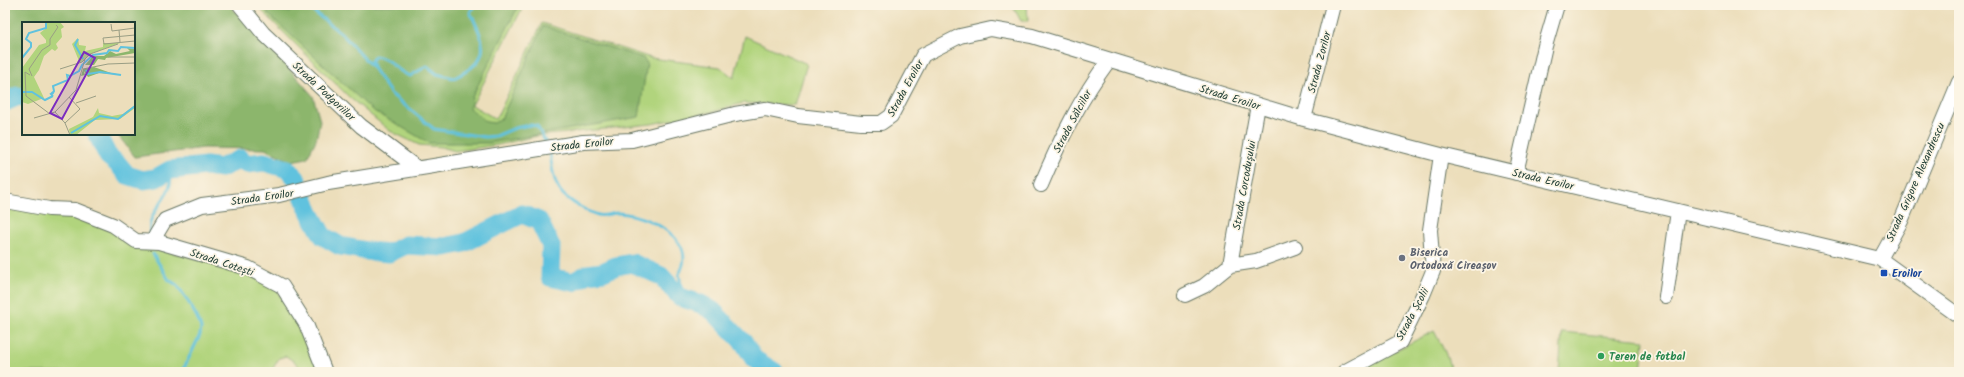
<svg xmlns="http://www.w3.org/2000/svg" width="1964" height="377" font-family="Kalam,sans-serif">
	<style>
		.green { fill: #b1d47d; stroke: #688858 }
		.forest { fill: #8cb66c; stroke: #567a50 }
		.lines { fill: none; stroke-linecap: round; stroke-linejoin: round }
		.stream { stroke: #60c2de; stroke-width: 3 }
		.river { stroke: #60c2de; stroke-width: 19 }
		.minor-casing { stroke: #677563; stroke-width: 16 }
		.minor { stroke: #fff; stroke-width: 14 }
		.worship-dot { fill: #6b7280; stroke: #fcf5e5; stroke-width: 1.5 }
		.transit-dot { fill: #1a4fb4; stroke: #fcf5e5; stroke-width: 1.5 }
		.leisure-dot { fill: #2e9e5b; stroke: #fcf5e5; stroke-width: 1.5 }
		.labels { text-anchor: middle; stroke-width: 3.5; stroke-linejoin: round; paint-order: stroke }
		.street-label { font-size: 11px; fill: #1f3d34; stroke: #fcf5e5 }
		.worship-label { font-size: 11px; font-weight: bold; fill: #5b616d; stroke: #fcf5e5; text-anchor: start }
		.transit-label { font-size: 11px; font-weight: bold; fill: #164399; stroke: #fcf5e5; text-anchor: start }
		.leisure-label { font-size: 11px; font-weight: bold; fill: #27864d; stroke: #fcf5e5; text-anchor: start }
		.inset-river { fill: none; stroke: #60c2de; stroke-width: 2 }
		.inset-road { fill: none; stroke: #9a9e85; stroke-width: 1 }
		.view { fill: #7b2cbf; fill-opacity: 0.15; stroke: #7b2cbf; stroke-width: 2 }
		.inset-edge { fill: none; stroke: #1f3d34; stroke-width: 2 }
	</style>
	<rect width="100%" height="100%" fill="#fcf5e5"/>
	<filter id="ink" filterUnits="userSpaceOnUse"><feTurbulence type="fractalNoise" baseFrequency=".025" numOctaves="2"/><feDisplacementMap in="SourceGraphic" scale="8" xChannelSelector="R" yChannelSelector="G"/><feConvolveMatrix kernelMatrix="1 2 1 2 8 2 1 2 1" color-interpolation-filters="sRGB"/></filter>
	<filter id="wash" filterUnits="userSpaceOnUse"><feTurbulence type="fractalNoise" baseFrequency=".012" numOctaves="4" result="noise"/><feDisplacementMap in="SourceGraphic" scale="16" xChannelSelector="R" yChannelSelector="G"/><feGaussianBlur stdDeviation="0.9" result="paint"/><feColorMatrix in="noise" values="0 0 0 0 0 0 0 0 0 0 0 0 0 0 0 0 0 1.4 0 .05"/><feComposite in="paint" operator="in"/></filter>
	<g filter="url(#wash)">
		<rect width="100%" height="100%" fill="#ecdebb"/>
		<!-- green -->
		<path class="green" d="M256 5H524L472 105 496 119 542 23 651 58 720 67 734 78 745 36 807 64 795 105 743 103 716 111 651 124 537 136 497 145 455 151 442 147 419 145 390 131 349 97Z
			M1012 5H1027L1028 21H1021Z
			M5 207 59 213 87 220 150 247 241 270 276 289 304 331 319 372H303L296 363 286 356 279 358 271 372H5Z
			M1434 331 1445 352 1452 372H1353Z
			M1562 332 1644 340 1641 372H1559Z"/>
		<!-- forest -->
		<path class="forest" d="M5 5H229L287 66 313 96 320 121 316 140 307 158 291 161 265 149 204 148 135 157 117 134H134V23H23V88L5 91Z
			M263 5 280 11 290 12V5H519L472 97 470 108 486 122 494 123 501 119 543 26 643 58 647 63 639 117 490 143H429L372 110 268 14Z"/>
		<g class="lines">
			<!-- stream -->
			<path class="stream" d="M294 5 313 11 342 34 373 68 391 94 434 129 485 137 496 136 515 128 530 125 537 126 546 143
				M373 67 371 61 375 56C389 57 397 72 410 76L427 66 437 74 454 78C491 60 487 46 470 12L475 5
				M550 152C552 167 553 187 566 197 574 204 588 212 598 215 605 217 613 212 619 213 647 215 700 239 679 274L681 285 687 299
				M149 236C150 231 149 224 151 220 156 203 175 194 170 170
				M153 254 169 280 177 285 186 298 197 317 201 328 200 335 182 372"/>
			<!-- river -->
			<path class="river" d="M5 102 18 96 23 97
				M97 134 108 156 118 164 127 175 143 180 156 178 170 170 206 166 221 168 241 159 247 164 264 162 288 169 296 178 310 213 323 236 340 246 367 251 389 253 406 245 445 247 464 243 522 214 539 221 551 246 550 277 573 282 588 274 603 272 616 266 632 263 661 276 680 297 701 304 713 311 744 343 754 359 775 372"/>
		</g>
	</g>
	<g filter="url(#ink)">
		<g class="lines">
			<!-- minor casing -->
			<g class="minor-casing">
				<path id="minor" d="M240 5 263 33 361 126 417 168
					M1304 119 1333 5
					M1516 173 1545 46 1557 5
					M1041 185C1060 140 1080 99 1109 60
					M5 201 49 209 75 210 113 225 136 241 159 242 248 268 282 286 306 324 325 372
					M159 242 156 235 165 220 202 205 279 195 328 183 583 142 632 140 735 114 765 109 798 116 861 123H881L891 116 923 55 960 36 991 29 1032 36 1304 119 1441 155 1880 259 1959 316
					M1880 259 1901 221 1959 82
					M1230 265 1258 105
					M1185 295 1204 286 1230 265 1256 261 1295 247
					M1666 297 1678 211
					M1344 372 1400 342 1423 295 1433 271 1430 230 1441 155"/>
			</g>
			<!-- minor -->
			<use href="#minor" class="minor"/>
		</g>
	</g>
	<!-- markers -->
	<circle class="worship-dot" cx="1402" cy="258" r="4"/>
	<rect class="transit-dot" x="1880" y="269" width="8" height="8" rx="2"/>
	<circle class="leisure-dot" cx="1601" cy="356" r="4"/>
	<g class="labels">
		<!-- street labels -->
		<g class="street-label">
			<text transform="translate(1319 62) rotate(-75)" y="4">Strada Zorilor</text>
			<text transform="translate(905 88) rotate(-61)" y="4">Strada Eroilor</text>
			<text transform="translate(324 91) rotate(43)" y="4">Strada Podgoriilor</text>
			<text transform="translate(1230 97) rotate(17)" y="4">Strada Eroilor</text>
			<text transform="translate(1072 121) rotate(-62)" y="4">Strada Sălciilor</text>
			<text transform="translate(582 144) rotate(-6)" y="4">Strada Eroilor</text>
			<text transform="translate(1543 179) rotate(13)" y="4">Strada Eroilor</text>
			<text transform="translate(1915 182) rotate(-66)" y="4">Strada Grigore Alexandrescu</text>
			<text transform="translate(1244 185) rotate(-80)" y="4">Strada Corcodușului</text>
			<text transform="translate(262 197) rotate(-8)" y="4">Strada Eroilor</text>
			<text transform="translate(222 262) rotate(18)" y="4">Strada Cotești</text>
			<text transform="translate(1412 314) rotate(-62)" y="4">Strada Școlii</text>
		</g>
		<!-- worship labels -->
		<g class="worship-label">
			<text x="1410" y="256">Biserica<tspan x="1410" dy="13">Ortodoxă Cireașov</tspan></text>
		</g>
		<!-- transit labels -->
		<g class="transit-label">
			<text x="1892" y="277">Eroilor</text>
		</g>
		<!-- leisure labels -->
		<g class="leisure-label">
			<text x="1609" y="360">Teren de fotbal</text>
		</g>
	</g>
	<!-- overview -->
	<g transform="translate(22 22)">
		<rect width="113" height="113" fill="#ecdebb"/>
		<path d="M23 0H38L42 5 39 7 40 15 34 22 36 26 33 29 30 27 22 34 17 48 12 55 22 76 6 82 0 80V46L17 23 24 21V18L18 11 23 7ZM56 16 57 23 64 24 63 29 81 25V21H98L71 31 59 40H55L57 39 50 22ZM113 83V86L98 97 73 98 54 113H48L47 107 71 95 76 86 77 91 90 94 101 92Z" fill="#b1d47d"/>
		<path d="M105 26 112 27 113 31 84 36 83 38 76 37 72 43H63L71 34H82L88 29 94 32 108 29ZM72 45 89 51 100 53 77 51 66 55 62 49 63 53 59 54 61 47Z" fill="#8cb66c"/>
		<path class="inset-river" d="M56 17 53 23 61 37M0 36 9 25V21L4 17 7 11 24 6V0M64 48 66 52 78 50 99 53M0 70H10L23 78 31 74M31 70 29 72 31 74 29 72 31 71 32 69 31 64 46 58 45 53 48 54 57 49 60 43 71 33 85 31 87 28 96 29 99 25 113 26M49 111 78 94 96 97 113 84"/>
		<path class="inset-road" d="M89 2 90 9 113 6M97 8 98 20M113 13 81 16 82 22 113 19M86 35H113M38 47 60 40 68 32 96 22M61 47 86 42 113 41M8 53 3 50 4 74 28 92M10 54 7 47 20 28 28 23V17L36 5 34 3M54 81 74 74M33 90 43 101 48 113M12 96 33 90 54 68 63 37M43 101 58 87 47 75"/>
		<path class="view" d="M62 30 73 36 40 97 28 91Z"/>
		<rect width="113" height="113" class="inset-edge"/>
	</g>
	<!-- margin -->
	<rect width="1964" height="377" fill="none" stroke="#fcf5e5" stroke-width="20"/>
</svg>
